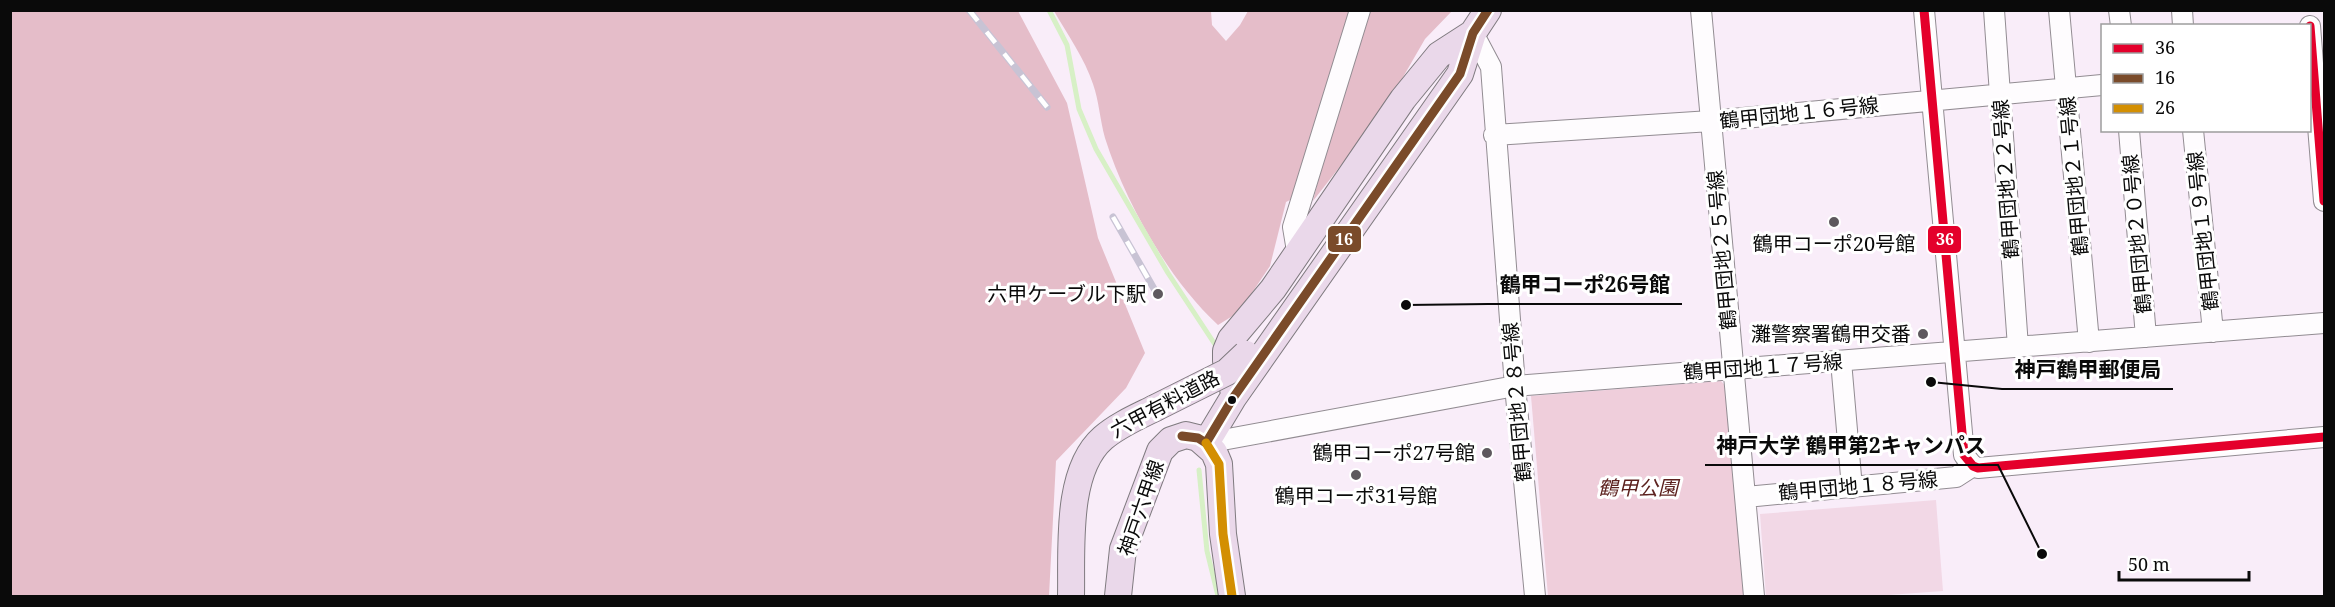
<svg xmlns="http://www.w3.org/2000/svg" width="2335" height="607" font-family="'Noto Serif','Noto Sans JP',serif">
	<style>
		.green { fill: #efcedb }
		.forest { fill: #e5bdc9 }
		.pitch { fill: #f2d8e6 }
		.lines { fill: none; stroke-linecap: round; stroke-linejoin: round }
		.stream { stroke: #d7f0c6; stroke-width: 5 }
		.minor-casing { stroke: #928c92; stroke-width: 22 }
		.major-casing { stroke: #7f7a7f; stroke-width: 28 }
		.minor { stroke: #fefcfe; stroke-width: 20 }
		.major { stroke: #ead8ea; stroke-width: 26 }
		.rail-casing { stroke: #c8c3d4; stroke-width: 7 }
		.rail { stroke: #fff; stroke-width: 4.5; stroke-dasharray: 14; stroke-linecap: butt }
		.major-bridge-casing { stroke: #7f7a7f; stroke-width: 28; stroke-linecap: butt }
		.major-bridge { stroke: #ead8ea; stroke-width: 26 }
		.bus-1-casing { stroke: #fff; stroke-width: 14 }
		.bus-2-casing { stroke: #fff; stroke-width: 14 }
		.bus-3-casing { stroke: #fff; stroke-width: 14 }
		.bus-1 { stroke: #e4002b; stroke-width: 9 }
		.bus-2 { stroke: #7a4b2a; stroke-width: 9 }
		.bus-3 { stroke: #d38f02; stroke-width: 9 }
		.poi-dot { fill: #5e595e; stroke: #fff; stroke-width: 2 }
		.bus-dot { fill: #0a0a0a; stroke: #fff; stroke-width: 2 }
		.labels { text-anchor: middle; stroke-width: 6; stroke-linejoin: round; paint-order: stroke }
		.street-label { font-size: 20px; fill: #0a0a0a; stroke: #fff }
		.poi-label { font-size: 20px; fill: #0a0a0a; stroke: #fff; text-anchor: end }
		.park-label { font-size: 20px; font-style: italic; fill: #5d221f; stroke: #fff }
		.leader { fill: none; stroke: #0a0a0a; stroke-width: 2 }
		.callout-dot { fill: #0a0a0a; stroke: #fff; stroke-width: 2 }
		.callout-label { font-size: 21px; text-anchor: middle; font-weight: bold; fill: #0a0a0a; stroke: #fff; stroke-width: 6; stroke-linejoin: round; paint-order: stroke }
		.line-badge { stroke: #fff; stroke-width: 2 }
		.badge-label { font-size: 16px; text-anchor: middle; font-weight: bold; fill: #fff }
	</style>
	<rect width="100%" height="100%" fill="#f9edf9"/>
	<!-- green -->
	<path class="green" d="M1721 381 1729 390 1746 596H1548L1531 396Z"/>
	<!-- forest -->
	<path class="forest" d="M10 11H1018L1067 103 1098 238 1145 353 1126 388 1056 461 1049 596H11Z
		M1054 11H1211L1212 25 1226 41 1240 25 1248 11H1355L1304 193 1286 202 1270 266 1239 312 1218 325C1169 280 1125 202 1105 138 1100 120 1099 101 1093 84 1085 59 1067 34 1054 11Z
		M1368 11H1452L1425 39 1384 110 1313 201 1339 99Z"/>
	<!-- pitch -->
	<path class="pitch" d="M1936 500 1943 591 1875 596H1766L1760 514Z"/>
	<g class="lines">
		<!-- stream -->
		<path class="stream" d="M1049 10 1067 45 1079 109 1096 149 1168 273 1216 346
			M1199 470 1207 551 1218 596"/>
		<!-- minor casing -->
		<g class="minor-casing">
			<path id="minor" d="M1701 10 1754 596
				M1924 10 1964 455 1973 466
				M1994 10 2018 347
				M2059 10 2089 342
				M2119 10 2121 26
				M2182 10 2183 26
				M2310 26 2324 201
				M1473 33 1491 67 1515 386 1535 596
				M2129 130 2146 337
				M2193 130 2213 332
				M1494 135 1711 121 2102 85
				M1297 251 1293 227 1360 10
				M1841 361 1852 488
				M1206 443 1515 386 2324 323
				M1746 497 1956 477 1973 466 1978 468 2324 437"/>
		</g>
		<!-- major casing -->
		<g class="major-casing">
			<path id="major" d="M1465 45 1488 10
				M1233 389 1232 374 1226 361V351L1231 339 1273 289 1403 99 1439 55 1473 33
				M1206 443 1233 398 1460 74 1473 33
				M1071 596C1072 550 1065 471 1103 438 1118 425 1137 417 1155 408
				M1118 596 1123 549 1160 451 1171 440 1186 435 1198 438 1214 452 1219 464 1223 534 1232 596"/>
		</g>
		<!-- minor -->
		<use href="#minor" class="minor"/>
		<!-- major -->
		<use href="#major" class="major"/>
		<!-- rail casing -->
		<g class="rail-casing">
			<path id="rail" d="M969 10 1047 107
				M1113 217 1157 294"/>
		</g>
		<!-- rail -->
		<use href="#rail" class="rail"/>
		<!-- major-bridge casing -->
		<g class="major-bridge-casing">
			<path id="major-bridge" d="M1155 408 1227 372 1246 354"/>
		</g>
		<!-- major-bridge -->
		<use href="#major-bridge" class="major-bridge"/>
		<!-- bus-1 casing -->
		<g class="bus-1-casing">
			<path id="bus-1" d="M1924 10 1964 455 1973 466
				M2310 26 2324 201
				M1973 466 1978 468 2324 437"/>
		</g>
		<!-- bus-2 casing -->
		<g class="bus-2-casing">
			<path id="bus-2" d="M1182 436 1198 438 1206 443 1233 398 1460 74 1473 33 1488 10"/>
		</g>
		<!-- bus-3 casing -->
		<g class="bus-3-casing">
			<path id="bus-3" d="M1206 443 1219 464 1223 534 1232 596"/>
		</g>
		<!-- bus-1 -->
		<use href="#bus-1" class="bus-1"/>
		<!-- bus-2 -->
		<use href="#bus-2" class="bus-2"/>
		<!-- bus-3 -->
		<use href="#bus-3" class="bus-3"/>
	</g>
	<!-- markers -->
	<g class="poi-dot">
		<circle cx="1834" cy="222" r="6"/>
		<circle cx="1158" cy="294" r="6"/>
		<circle cx="1923" cy="334" r="6"/>
		<circle cx="1487" cy="453" r="6"/>
		<circle cx="1356" cy="475" r="6"/>
	</g>
	<circle class="bus-dot" cx="1232" cy="400" r="5"/>
	<g class="labels">
		<!-- street labels -->
		<g class="street-label">
			<text transform="translate(1799 113) rotate(-6)" y="7">鶴甲団地１６号線</text>
			<text transform="translate(2074 176) rotate(-95)" y="7">鶴甲団地２１号線</text>
			<text transform="translate(2006 179) rotate(-94)" y="7">鶴甲団地２２号線</text>
			<text transform="translate(2203 231) rotate(-96)" y="7">鶴甲団地１９号線</text>
			<text transform="translate(2137 234) rotate(-95)" y="7">鶴甲団地２０号線</text>
			<text transform="translate(1722 250) rotate(-95)" y="7">鶴甲団地２５号線</text>
			<text transform="translate(1763 367) rotate(-4)" y="7">鶴甲団地１７号線</text>
			<text transform="translate(1517 402) rotate(-95)" y="7">鶴甲団地２８号線</text>
			<text transform="translate(1165 404) rotate(-28)" y="7">六甲有料道路</text>
			<text transform="translate(1858 486) rotate(-5)" y="7">鶴甲団地１８号線</text>
			<text transform="translate(1141 508) rotate(-71)" y="7">神戸六甲線</text>
		</g>
		<!-- poi labels -->
		<g class="poi-label">
			<text x="1834" y="251" text-anchor="middle">鶴甲コーポ20号館</text>
			<text x="1146" y="301">六甲ケーブル下駅</text>
			<text x="1911" y="341">灘警察署鶴甲交番</text>
			<text x="1475" y="460">鶴甲コーポ27号館</text>
			<text x="1356" y="503" text-anchor="middle">鶴甲コーポ31号館</text>
		</g>
		<!-- park labels -->
		<g class="park-label">
			<text x="1638" y="495">鶴甲公園</text>
		</g>
	</g>
	<!-- callouts -->
	<path class="leader" d="M1406 305L1488 304H1682M1931 382L2002 389H2173M2042 554L1998 465H1705"/>
	<g class="callout-dot">
		<circle cx="1406" cy="305" r="6"/>
		<circle cx="1931" cy="382" r="6"/>
		<circle cx="2042" cy="554" r="6"/>
	</g>
	<g class="callout-label">
		<text x="1585" y="292">鶴甲コーポ26号館</text>
		<text x="2088" y="377">神戸鶴甲郵便局</text>
		<text x="1851" y="453">神戸大学 鶴甲第2キャンパス</text>
	</g>
	<g class="line-badge">
		<rect x="1327" y="225" width="35" height="28" rx="6" fill="#7a4b2a"/>
		<rect x="1927" y="225" width="35" height="29" rx="6" fill="#e4002b"/>
	</g>
	<g class="badge-label">
		<text x="1344" y="245">16</text>
		<text x="1945" y="245">36</text>
	</g>
	<!-- border -->
	<rect width="2335" height="607" fill="none" stroke="#0a0a0a" stroke-width="24"/>
	<!-- legend -->
	<rect x="2101" y="24" width="210" height="108" fill="#ffffff" stroke="#9d9d9d" stroke-width="1.5"/>
	<rect x="2113" y="44" width="30" height="9" fill="#e4002b" stroke="#9d9d9d" stroke-width="1.5"/>
	<text x="2155" y="54" font-size="18" fill="#0a0a0a">36</text>
	<rect x="2113" y="74" width="30" height="9" fill="#7a4b2a" stroke="#9d9d9d" stroke-width="1.5"/>
	<text x="2155" y="84" font-size="18" fill="#0a0a0a">16</text>
	<rect x="2113" y="104" width="30" height="9" fill="#d38f02" stroke="#9d9d9d" stroke-width="1.5"/>
	<text x="2155" y="114" font-size="18" fill="#0a0a0a">26</text>
	<!-- scale -->
	<path d="M2119 571v9h130v-9" fill="none" stroke="#0a0a0a" stroke-width="3"/>
	<text x="2128" y="571" font-size="18" fill="#0a0a0a" stroke="#ffffff" stroke-width="4.5" paint-order="stroke">50 m</text>
</svg>
